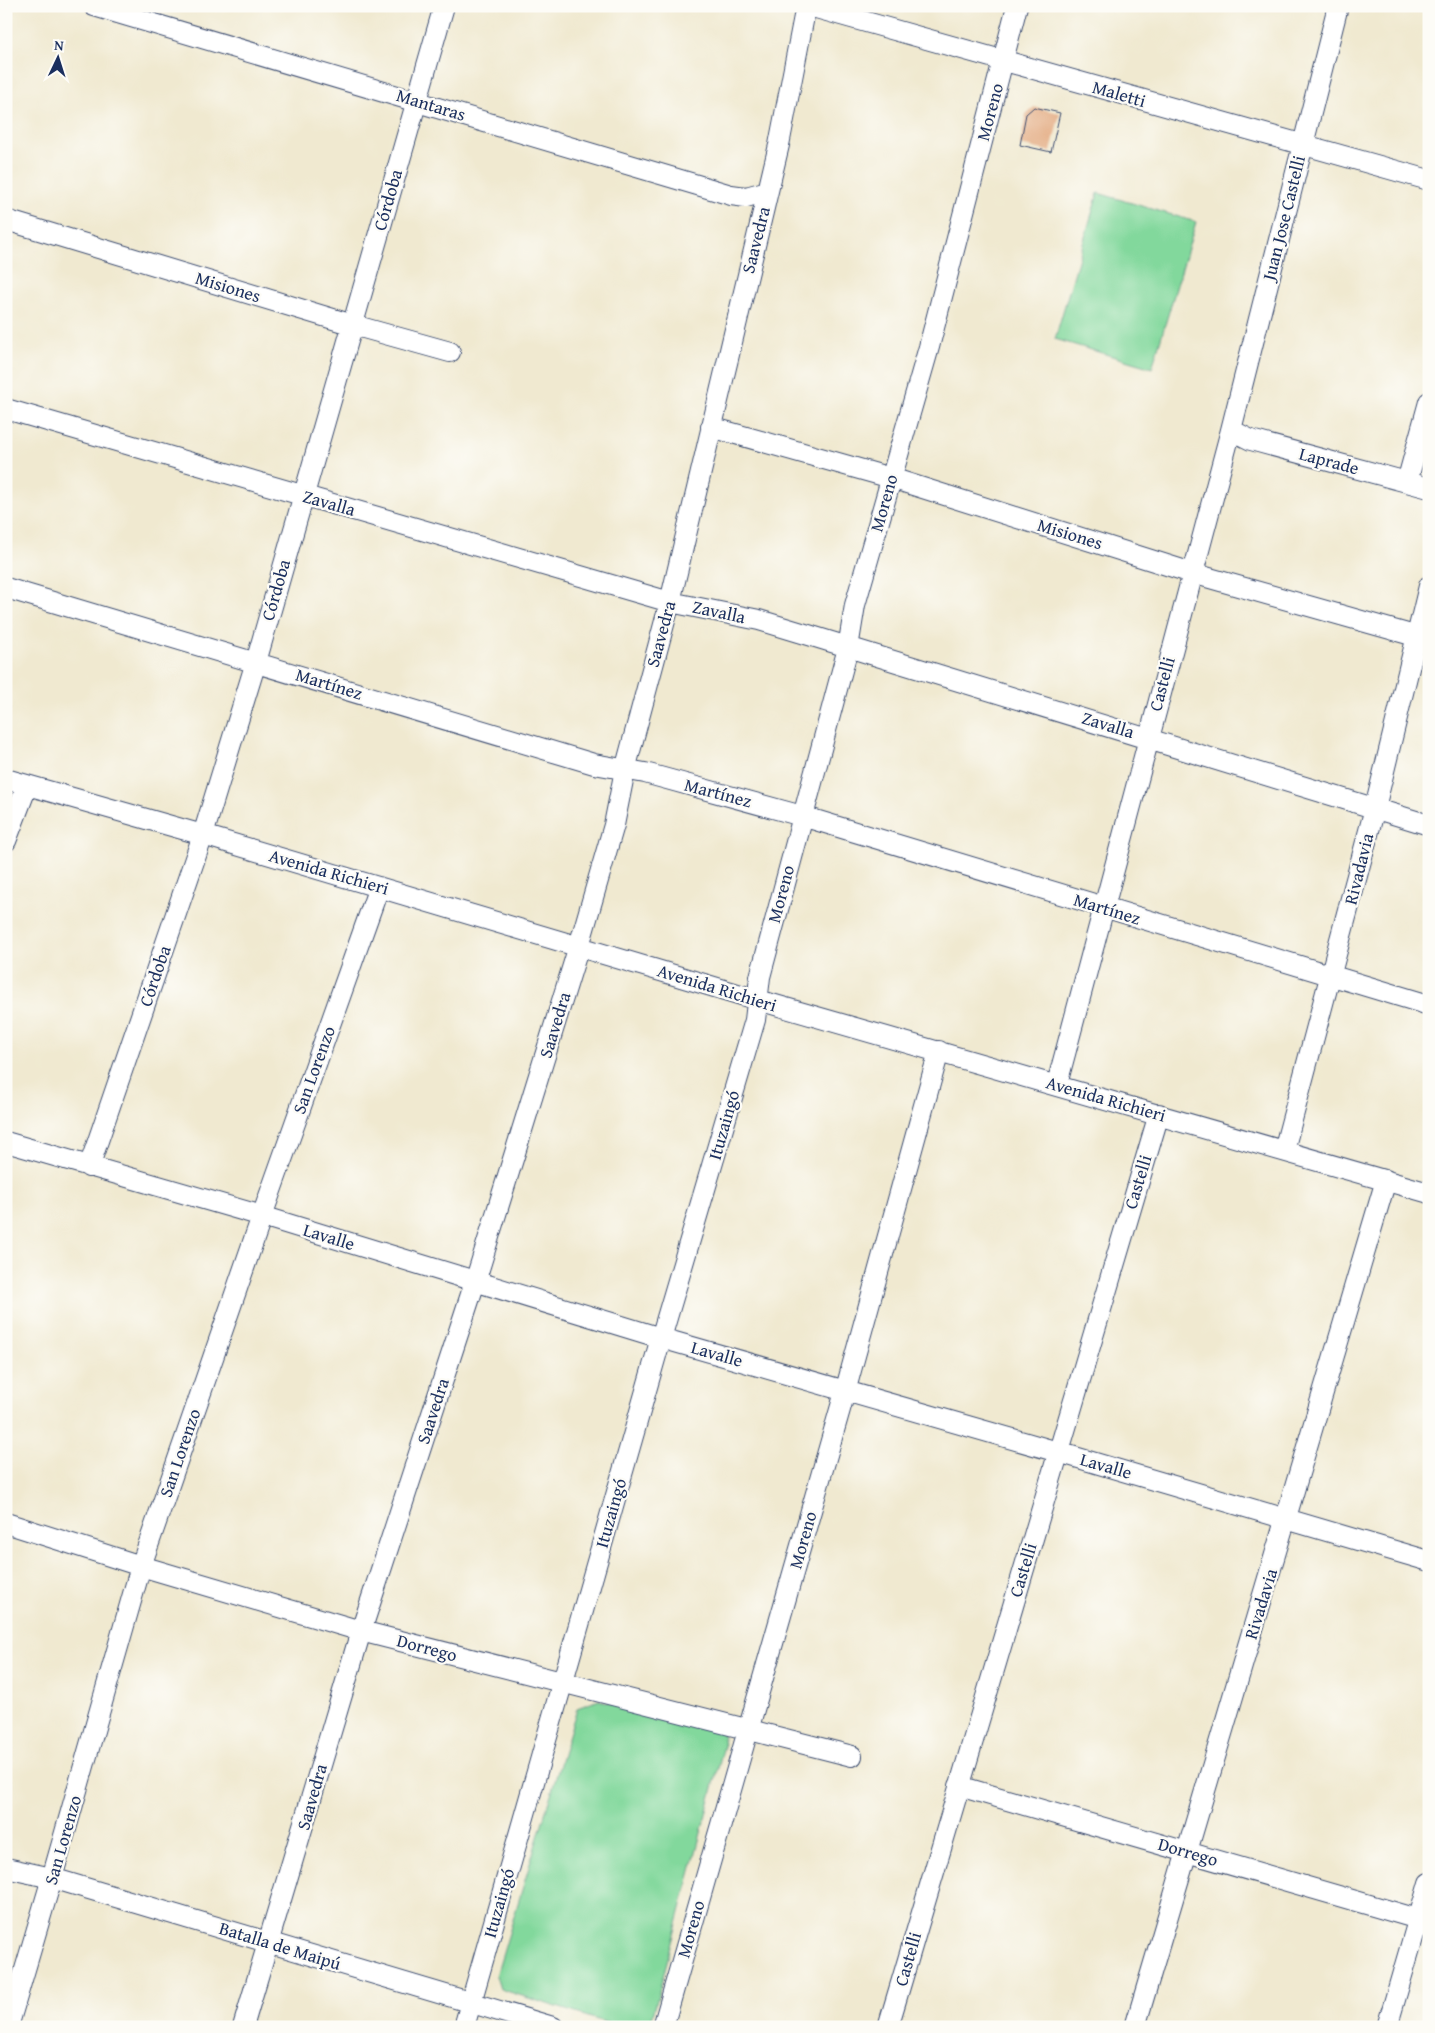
<svg xmlns="http://www.w3.org/2000/svg" width="1435" height="2033" font-family="'Gentium Book Plus',serif">
	<style>
		.green { fill: #82d89c; stroke: #4e847d }
		.building { fill: #e4ad85 }
		.lines { fill: none; stroke-linecap: round; stroke-linejoin: round }
		.minor-casing { stroke: #3b4b6f; stroke-width: 22 }
		.minor { stroke: #fff; stroke-width: 20 }
		.labels { text-anchor: middle; stroke-width: 4.5; stroke-linejoin: round; paint-order: stroke }
		.street-label { font-size: 18px; fill: #1b2f5e; stroke: #fdfcf7 }
	</style>
	<rect width="100%" height="100%" fill="#fdfcf7"/>
	<filter id="ink" filterUnits="userSpaceOnUse"><feTurbulence type="fractalNoise" baseFrequency=".02" numOctaves="2"/><feDisplacementMap in="SourceGraphic" scale="10" xChannelSelector="R" yChannelSelector="G"/><feConvolveMatrix kernelMatrix="1 2 1 2 8 2 1 2 1" color-interpolation-filters="sRGB"/></filter>
	<filter id="wash" filterUnits="userSpaceOnUse"><feTurbulence type="fractalNoise" baseFrequency=".0096" numOctaves="4" result="noise"/><feDisplacementMap in="SourceGraphic" scale="20" xChannelSelector="R" yChannelSelector="G"/><feGaussianBlur stdDeviation="1.12" result="paint"/><feColorMatrix in="noise" values="0 0 0 0 0 0 0 0 0 0 0 0 0 0 0 0 0 1.4 0 .05"/><feComposite in="paint" operator="in"/></filter>
	<g filter="url(#wash)">
		<rect width="100%" height="100%" fill="#f0e9d0"/>
		<!-- green -->
		<path class="green" d="M1098 193 1196 222 1152 368 1055 339Z
			M599 1700 722 1731 724 1746 651 2022 641 2027H620L500 1989 496 1976 577 1708Z"/>
		<g id="blocks">
			<!-- building -->
			<path class="building" d="M1034 107 1060 113 1051 152 1020 145 1026 114Z"/>
		</g>
	</g>
	<g filter="url(#ink)">
		<use href="#blocks" fill-opacity="0" stroke="#3b4b6f" stroke-width="1"/>
		<g class="lines">
			<!-- minor casing -->
			<g class="minor-casing">
				<path id="minor" d="M94 6 731 195 746 197 768 191
					M809 6 1429 180
					M6 220 353 325 450 352
					M6 409 670 602 759 620 812 636 1429 825
					M711 427 891 478 1192 573 1429 640
					M1231 430 1251 440 1429 488
					M1407 482 1429 402
					M6 588 594 764 645 773 802 816 1429 1005
					M6 779 203 835 758 1000 1429 1193
					M6 841 27 786
					M1057 1084 1231 430 1338 6
					M6 1142 262 1216 661 1338 1058 1452 1429 1561
					M1284 1150 1375 808 1429 586
					M89 1167 203 835 256 662 444 6
					M6 1523 141 1566 361 1631 852 1756
					M959 1786 1418 1919
					M6 1868 52 1878 553 2027
					M8 2027 52 1878 141 1566 262 1216 379 887
					M243 2027 361 1631 475 1282 579 946 614 825 625 770 670 602 779 145 806 6
					M464 2027 661 1338 755 1020 760 977 848 648 855 605 929 347 1017 6
					M663 2027 845 1392 939 1051
					M888 2027 1159 1114
					M1135 2027 1386 1180
					M1387 2027 1429 1883"/>
			</g>
			<!-- minor -->
			<use href="#minor" class="minor"/>
		</g>
	</g>
	<g class="labels">
		<!-- street labels -->
		<g class="street-label">
			<text transform="translate(1119 94) rotate(16)" y="6">Maletti</text>
			<text transform="translate(431 105) rotate(17)" y="6">Mantaras</text>
			<text transform="translate(990 112) rotate(-75)" y="6">Moreno</text>
			<text transform="translate(388 200) rotate(-74)" y="6">Córdoba</text>
			<text transform="translate(1284 218) rotate(-76)" y="6">Juan Jose Castelli</text>
			<text transform="translate(756 240) rotate(-76)" y="6">Saavedra</text>
			<text transform="translate(228 287) rotate(17)" y="6">Misiones</text>
			<text transform="translate(1329 461) rotate(15)" y="6">Laprade</text>
			<text transform="translate(329 503) rotate(16)" y="6">Zavalla</text>
			<text transform="translate(884 503) rotate(-74)" y="6">Moreno</text>
			<text transform="translate(1070 534) rotate(17)" y="6">Misiones</text>
			<text transform="translate(276 590) rotate(-74)" y="6">Córdoba</text>
			<text transform="translate(719 612) rotate(12)" y="6">Zavalla</text>
			<text transform="translate(661 634) rotate(-75)" y="6">Saavedra</text>
			<text transform="translate(329 684) rotate(17)" y="6">Martínez</text>
			<text transform="translate(1162 684) rotate(-75)" y="6">Castelli</text>
			<text transform="translate(1108 725) rotate(17)" y="6">Zavalla</text>
			<text transform="translate(718 793) rotate(15)" y="6">Martínez</text>
			<text transform="translate(1359 869) rotate(-76)" y="6">Rivadavia</text>
			<text transform="translate(329 872) rotate(16)" y="6">Avenida Richieri</text>
			<text transform="translate(781 894) rotate(-75)" y="6">Moreno</text>
			<text transform="translate(1107 909) rotate(17)" y="6">Martínez</text>
			<text transform="translate(155 976) rotate(-71)" y="6">Córdoba</text>
			<text transform="translate(717 988) rotate(17)" y="6">Avenida Richieri</text>
			<text transform="translate(555 1025) rotate(-73)" y="6">Saavedra</text>
			<text transform="translate(314 1070) rotate(-70)" y="6">San Lorenzo</text>
			<text transform="translate(1106 1099) rotate(16)" y="6">Avenida Richieri</text>
			<text transform="translate(724 1125) rotate(-74)" y="6">Ituzaingó</text>
			<text transform="translate(1138 1182) rotate(-73)" y="6">Castelli</text>
			<text transform="translate(329 1237) rotate(17)" y="6">Lavalle</text>
			<text transform="translate(717 1354) rotate(16)" y="6">Lavalle</text>
			<text transform="translate(433 1411) rotate(-72)" y="6">Saavedra</text>
			<text transform="translate(180 1453) rotate(-71)" y="6">San Lorenzo</text>
			<text transform="translate(1106 1466) rotate(16)" y="6">Lavalle</text>
			<text transform="translate(611 1513) rotate(-74)" y="6">Ituzaingó</text>
			<text transform="translate(803 1540) rotate(-74)" y="6">Moreno</text>
			<text transform="translate(1023 1570) rotate(-73)" y="6">Castelli</text>
			<text transform="translate(1261 1604) rotate(-73)" y="6">Rivadavia</text>
			<text transform="translate(427 1648) rotate(15)" y="6">Dorrego</text>
			<text transform="translate(312 1797) rotate(-74)" y="6">Saavedra</text>
			<text transform="translate(63 1840) rotate(-74)" y="6">San Lorenzo</text>
			<text transform="translate(1188 1852) rotate(16)" y="6">Dorrego</text>
			<text transform="translate(499 1903) rotate(-74)" y="6">Ituzaingó</text>
			<text transform="translate(691 1929) rotate(-74)" y="6">Moreno</text>
			<text transform="translate(280 1946) rotate(17)" y="6">Batalla de Maipú</text>
			<text transform="translate(908 1959) rotate(-74)" y="6">Castelli</text>
		</g>
	</g>
	<!-- margin -->
	<rect width="1435" height="2033" fill="none" stroke="#fdfcf7" stroke-width="25"/>
	<!-- north arrow -->
	<g transform="translate(58 58) rotate(4)" stroke="#fdfcf7" stroke-width="4" paint-order="stroke">
	<path d="M0-4L9 19L0 12L-9 19Z" fill="#1b2f5e"/>
	<text y="-8" font-size="14" font-weight="bold" text-anchor="middle" fill="#1b2f5e">N</text>
	</g>
</svg>
